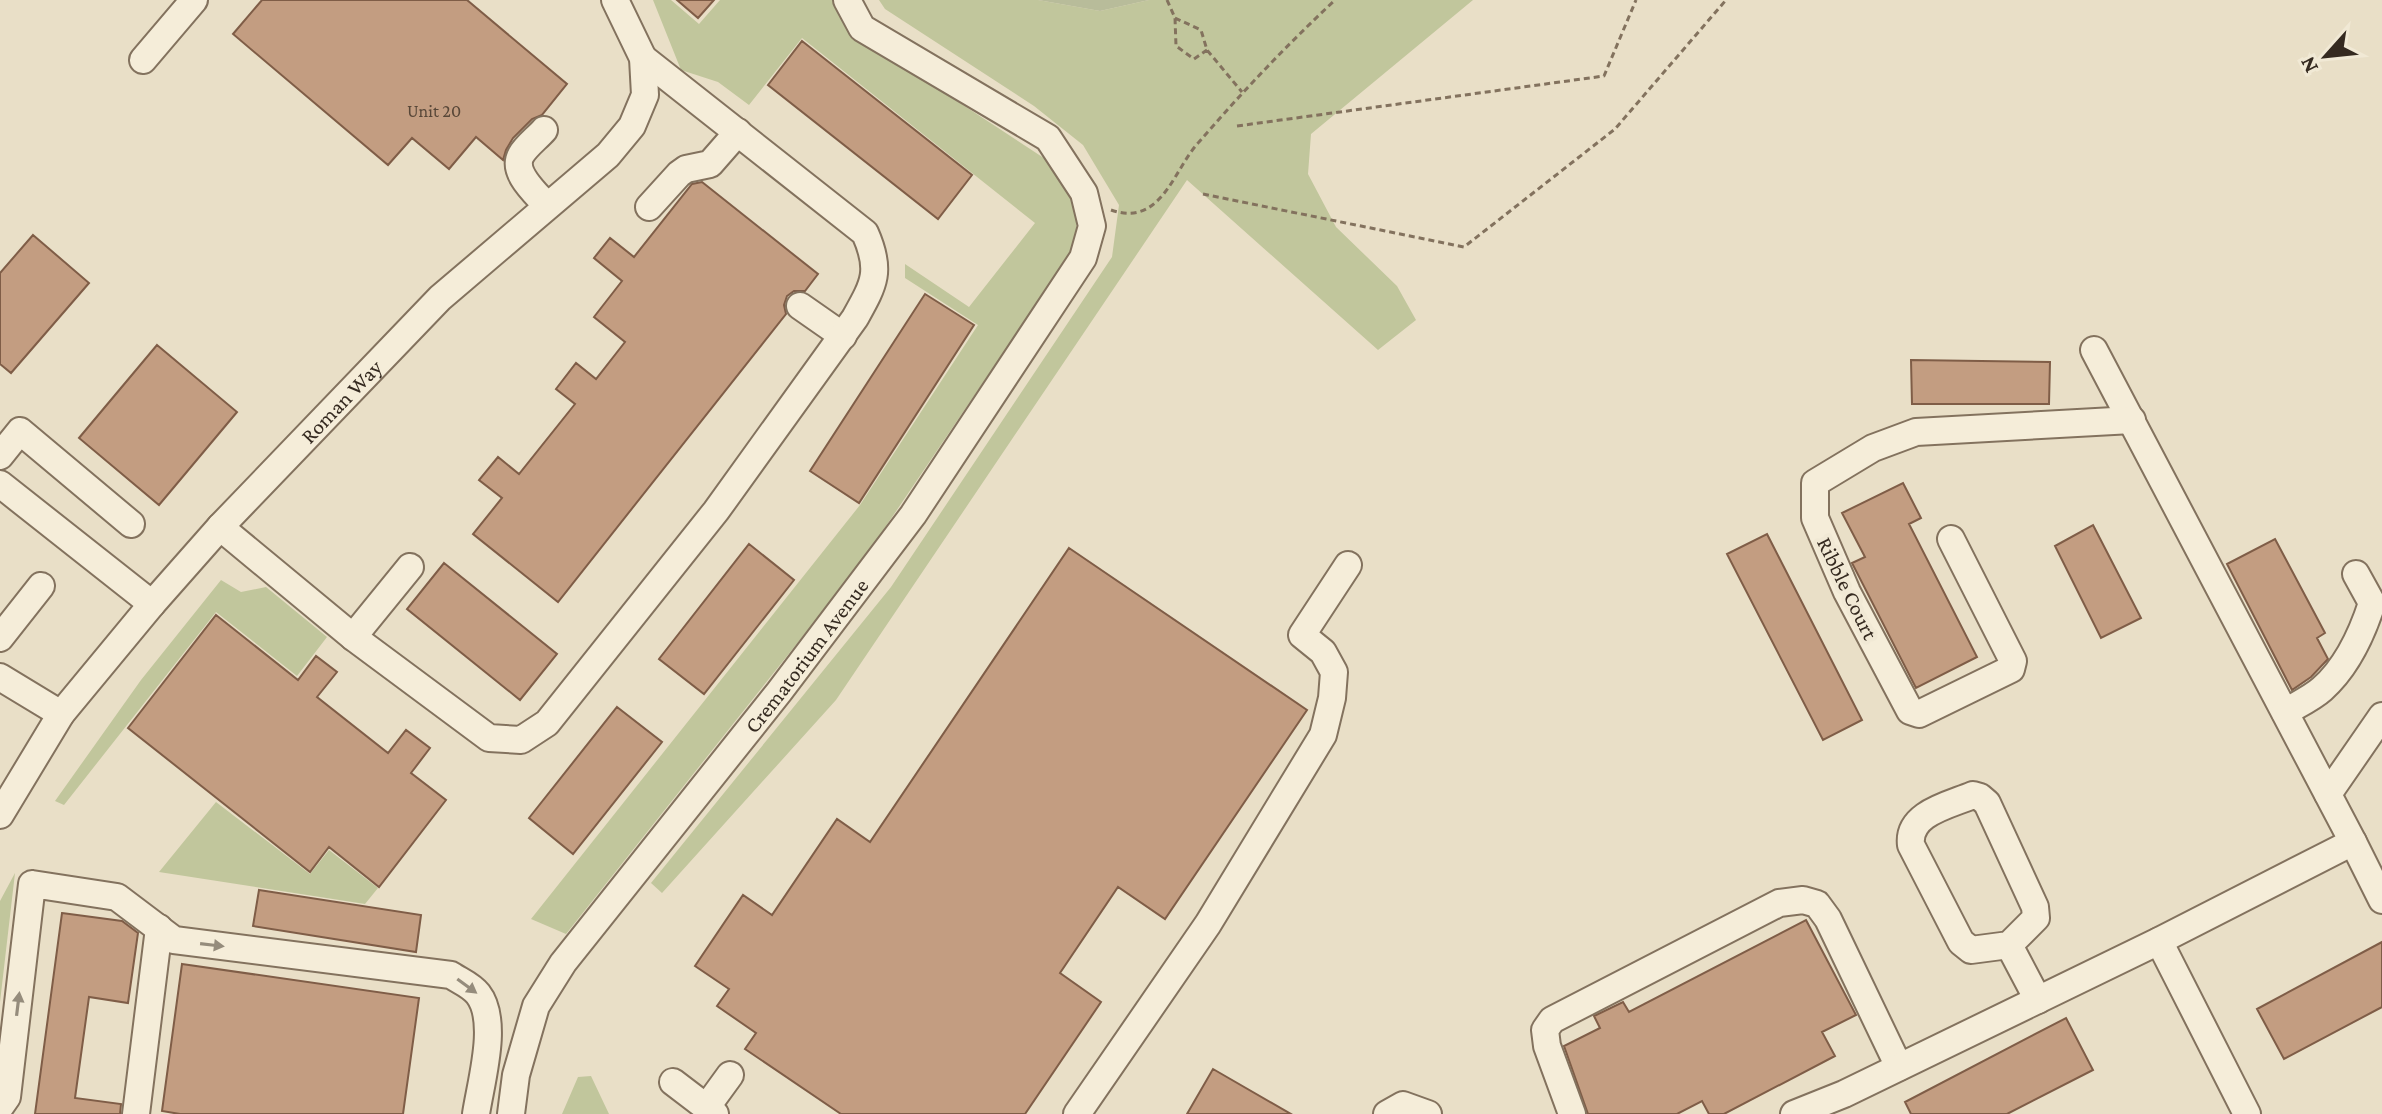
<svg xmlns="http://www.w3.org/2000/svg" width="2382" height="1114" font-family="'Crimson Pro',serif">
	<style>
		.green { fill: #c1c69c }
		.cemetery { fill: #b8bc9a }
		.building { fill: #c39d81; stroke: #7f5d47; stroke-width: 2 }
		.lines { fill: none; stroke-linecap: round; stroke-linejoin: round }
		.minor-casing { stroke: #83725e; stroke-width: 30 }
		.path { stroke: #83725e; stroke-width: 3; stroke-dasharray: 6 4; stroke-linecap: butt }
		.minor { stroke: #f5edd9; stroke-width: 26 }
		.oneway { fill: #958c7c }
		.labels { text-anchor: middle; stroke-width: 8; stroke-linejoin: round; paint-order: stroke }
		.number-label { font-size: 18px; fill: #584738 }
		.street-label { font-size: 22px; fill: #352a20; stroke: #f1e9d5 }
	</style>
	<rect width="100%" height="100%" fill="#e9dfc7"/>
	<!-- green -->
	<path class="green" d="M653 0H671L699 24 720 0H836L853 33 1056 166 1079 207 1074 248 861 563 566 934 531 919 860 505 978 325 905 278V264L969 307 1035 223 802 38 749 105 718 82 681 70Z
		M879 0H1038L1100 11 1149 0H1473L1311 134 1308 174 1336 227 1397 286 1416 320 1378 350 1187 180 836 700 662 893 651 883 891 587 1112 257 1119 205 1083 145 1034 106 885 9Z
		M221 580 241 592 266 587 327 637 297 676 216 612 64 805 55 801 141 680Z
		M216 802 310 874 329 850 378 888 365 904 159 872Z
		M15 873 0 1002V901Z
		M591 1076 609 1114H562L578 1077Z"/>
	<!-- cemetery -->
	<path class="cemetery" d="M1038 0H1149L1100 11Z"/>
	<!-- building -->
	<path class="building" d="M262 0H467L567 84 542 115 532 119 513 138 506 150 503 160 476 137 449 169 412 138 388 165 233 34Z
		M677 0H714L698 18Z
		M802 41 972 175 938 219 768 85Z
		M702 182 818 274 805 291H794L787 296 784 305 786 314 558 602 473 534 502 498 479 480 498 457 519 474 575 404 556 389 576 363 596 379 625 342 594 317 622 281 594 258 610 238 634 257 692 184Z
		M33 235 89 283 11 373 0 364V273Z
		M925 294 974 325 859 503 810 471Z
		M157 345 237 412 159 505 79 438Z
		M1911 360 2050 362 2049 404H1912Z
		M1903 483 1921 518 1909 524 1977 657 1916 688 1852 563 1865 557 1842 513Z
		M2093 525 2141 618 2101 638 2055 546Z
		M1767 534 1862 720 1823 740 1727 554Z
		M2275 539 2325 633 2317 638 2328 659 2311 677 2292 690 2227 564Z
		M749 544 794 580 704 694 659 659Z
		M1069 548 1307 710 1165 919 1118 887 1060 973 1101 1002 1025 1114H841L745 1049 756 1033 717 1006 729 989 695 966 743 895 772 915 837 819 870 842Z
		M444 563 557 654 520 700 407 609Z
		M216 615 298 680 316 656 337 672 317 697 388 753 406 730 430 748 411 773 446 800 379 887 329 847 310 872 128 728Z
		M617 707 662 742 573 854 529 818Z
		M259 890 421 915 416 952 253 926Z
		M62 913 122 921 138 933 128 1003 89 997 75 1098 121 1104 120 1114H35Z
		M1806 920 1856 1015 1822 1032 1835 1056 1724 1114H1709L1702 1101 1677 1114H1588L1564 1046 1600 1028 1594 1016 1623 1002 1629 1012Z
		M2382 942V1007L2284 1059 2257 1009Z
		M182 964 419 998 403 1114H180L162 1111Z
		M2066 1018 2093 1070 2007 1114H1911L1905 1102Z
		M1213 1069 1291 1114H1187Z"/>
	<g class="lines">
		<!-- minor casing -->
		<g class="minor-casing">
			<g id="minor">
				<path d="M143 60 194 0"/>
				<path d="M544 130C537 138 526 146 521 155 511 173 537 194 547 206"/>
				<path d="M649 207 679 174 686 169 710 164 738 132"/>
				<path d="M800 306 843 336"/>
				<path d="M2094 350 2353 842"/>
				<path d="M0 456 20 431 131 524"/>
				<path d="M0 484 152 604"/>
				<path d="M220 527 353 637 489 738 521 740 547 723 716 511 855 318C874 284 882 271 865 233L643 58"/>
				<path d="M1951 539 2013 661 2011 669 1919 714 1910 711 1847 592 1815 518V483L1873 448 1916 432 2132 420"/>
				<path d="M353 637 410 567"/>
				<path d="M0 638 41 586"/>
				<path d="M0 677 61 714"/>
				<path d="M2285 712C2297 705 2312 698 2322 689 2347 667 2362 634 2372 603L2356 574"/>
				<path d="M2328 794 2382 716"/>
				<path id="s1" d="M0 815 61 714 152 604 220 527 440 298 608 155 632 126 645 95 643 58 615 0"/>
				<path d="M2159 941 2247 1114"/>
				<path d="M2009 945 2036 918 2035 907 1987 803 1980 797 1973 795C1950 805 1907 813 1911 845L1961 942 1971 950 2009 945 2038 1000"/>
				<path d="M673 1082 715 1114"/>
				<path d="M0 1107 7 1097 32 884 117 897 174 940 451 975C460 981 471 985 478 994 499 1021 481 1081 476 1114"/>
				<path d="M706 1108 730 1075"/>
				<path d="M136 1114 159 928"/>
				<path id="s2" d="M511 1114 516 1075 536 1006 563 963 779 692 913 515 1083 258 1092 226 1084 193 1048 138 862 28 847 0"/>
				<path d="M1077 1114 1208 924 1323 735 1332 698 1334 672 1323 652 1302 635 1348 565"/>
				<path d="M1387 1114 1403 1105 1428 1114"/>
				<path d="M1572 1114 1547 1046 1545 1030 1552 1020 1779 903 1803 900 1817 904 1828 919 1899 1067"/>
				<path d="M1794 1114 1844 1094 2159 941 2353 842 2382 900"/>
			</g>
		</g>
		<!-- path -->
		<path class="path" d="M1167 0 1175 18 1176 46 1194 59 1207 50
			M1175 18 1201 30 1207 50 1242 92
			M1237 126 1604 76 1636 0
			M1203 194 1464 247 1615 129 1726 0
			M1111 210C1128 216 1143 214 1156 202 1173 187 1183 159 1199 142 1242 92 1287 45 1335 0"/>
		<!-- minor -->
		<use href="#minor" class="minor"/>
	</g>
	<!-- one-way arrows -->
	<defs><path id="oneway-solid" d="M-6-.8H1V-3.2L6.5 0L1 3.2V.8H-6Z" transform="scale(2)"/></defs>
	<g class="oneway">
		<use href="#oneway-solid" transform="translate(212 945) rotate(7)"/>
		<use href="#oneway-solid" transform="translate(467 986) rotate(36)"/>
		<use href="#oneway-solid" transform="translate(18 1004) rotate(-83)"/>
	</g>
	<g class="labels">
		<!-- number labels -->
		<g class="number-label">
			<text x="434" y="117">Unit 20</text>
		</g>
		<!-- street labels -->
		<g class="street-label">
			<text dy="8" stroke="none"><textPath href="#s1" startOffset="538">Roman Way</textPath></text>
			<text transform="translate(1848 588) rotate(64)" y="8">Ribble Court</text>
			<text dy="8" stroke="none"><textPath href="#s2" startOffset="554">Crematorium Avenue</textPath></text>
		</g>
	</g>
	<!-- north arrow -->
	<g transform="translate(2326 56) rotate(243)" stroke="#f1e9d5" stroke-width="6" paint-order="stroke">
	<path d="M0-6L14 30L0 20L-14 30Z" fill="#352a20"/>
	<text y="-12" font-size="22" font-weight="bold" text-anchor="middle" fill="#352a20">N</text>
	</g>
</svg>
